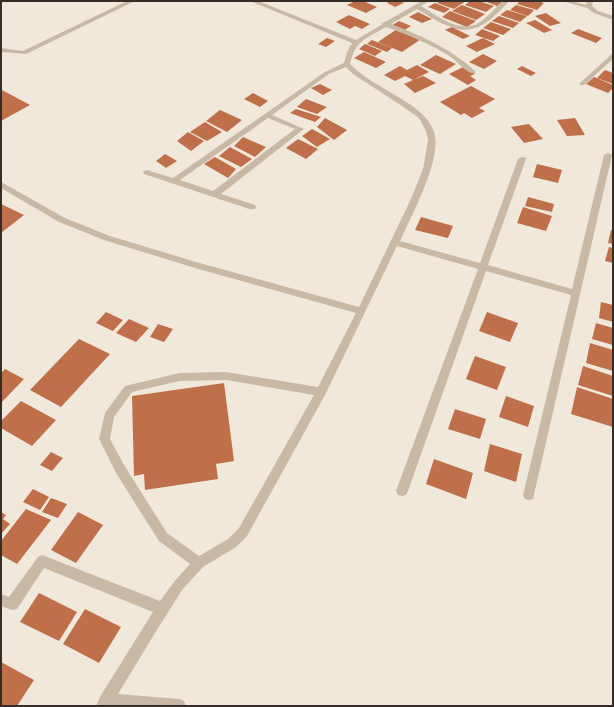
<svg xmlns="http://www.w3.org/2000/svg" width="614" height="707" font-family="'Source Sans 3',sans-serif">
	<style>
		.building { fill: #bf704a }
		.lines { fill: none; stroke-linecap: round; stroke-linejoin: round }
		.minor { fill: #c8b9a7; fill-rule: evenodd }
	</style>
	<rect width="100%" height="100%" fill="#f0e8db"/>
	<!-- building -->
	<path class="building" d="M355 1H363L377 7 366 13 347 5Z
		M390 1H400L404 3 395 7 387 3Z
		M440 1H466L454 9 437 3Z
		M470 1H479L494 6 486 12 465 5Z
		M484 1H503L497 6Z
		M520 1H538L544 3 537 10 517 4Z
		M435 3 450 9 444 13 428 7Z
		M462 5 485 14 476 20 452 11Z
		M516 5 534 10 528 16 510 10Z
		M507 10 527 16 520 22 500 15Z
		M450 11 476 21 467 27 442 17Z
		M418 12 432 19 422 23 409 17Z
		M546 13 561 23 550 26 535 16Z
		M349 15 370 24 362 29 355 26 350 29 336 22Z
		M499 16 519 23 513 28 492 21Z
		M535 20 552 30 544 33 526 23Z
		M399 21 411 26 403 31 391 26Z
		M491 22 511 29 503 35 483 28Z
		M452 27 470 36 463 39 445 30Z
		M397 29 421 39 402 52 378 42Z
		M482 29 500 36 493 41 475 35Z
		M578 29 602 38 596 43 571 33Z
		M327 38 335 41 326 47 318 44Z
		M483 38 495 44 477 52 466 46Z
		M372 40 392 48 387 52 367 44Z
		M365 44 382 51 375 56 359 49Z
		M364 52 386 62 376 68 354 58Z
		M483 54 497 61 484 69 469 62Z
		M436 55 456 64 440 74 420 65Z
		M417 65 429 72 413 80 423 76 436 83 415 93 404 84 413 80 405 76 395 81 384 75 400 66 407 70Z
		M522 66 536 73 531 76 517 69Z
		M463 67 475 74 470 76 476 80 468 85 449 74Z
		M605 70 613 73V84L597 78Z
		M594 77 613 85V88L608 93 586 84Z
		M320 84 332 90 323 95 311 88Z
		M471 86 495 99 479 108 485 111 472 118 464 113 461 115 440 102Z
		M2 90 30 105 1 121V91Z
		M253 93 268 101 260 107 244 99Z
		M306 99 327 107 317 114 297 107Z
		M296 109 321 117 315 122 290 113Z
		M220 110 242 120 227 132 206 121Z
		M325 118 347 130 334 140 317 127Z
		M575 118 585 135 567 136 557 120Z
		M205 122 222 132 207 141 190 132Z
		M529 124 543 139 524 143 511 127Z
		M312 129 330 139 317 147 302 136Z
		M188 132 204 141 191 151 177 141Z
		M243 137 266 147 255 157 234 146Z
		M298 139 318 149 306 159 286 148Z
		M230 147 252 159 241 167 219 156Z
		M165 154 177 161 166 168 156 161Z
		M215 157 236 169 228 178 204 164Z
		M537 164 562 170 558 183 533 177Z
		M528 197 554 204 552 212 525 206Z
		M1 204 24 215 1 233Z
		M523 207 552 216 546 231 517 223Z
		M421 217 453 226 448 238 415 230Z
		M611 230 613 231V244L608 243Z
		M609 247 613 248V263L605 261Z
		M601 302 613 305V322L599 318Z
		M106 312 123 320 113 331 96 323Z
		M487 312 518 323 510 342 479 331Z
		M129 319 149 328 136 342 116 333Z
		M596 323 613 328V345L592 339Z
		M158 324 173 329 164 342 150 337Z
		M79 339 110 354 61 407 30 390Z
		M590 343 613 350V371L586 363Z
		M475 356 506 367 497 390 466 379Z
		M583 366 613 376V396L578 385Z
		M5 369 24 379 1 403V373Z
		M224 383 234 461 216 464 218 479 145 490 144 474 134 476 132 396Z
		M577 387 613 399V427L571 414Z
		M506 396 534 406 528 427 499 417Z
		M21 401 56 420 32 446 1 428V421Z
		M455 409 486 419 480 439 448 429Z
		M490 444 522 454 516 482 484 471Z
		M51 452 63 458 52 471 40 465Z
		M434 459 473 473 466 499 426 484Z
		M33 489 49 497 40 510 23 502Z
		M51 498 67 504 58 518 42 512Z
		M26 509 51 520 17 564 1 555V541Z
		M1 512 6 515 3 519 10 524 1 534Z
		M78 512 103 525 76 563 51 550Z
		M39 593 77 612 59 641 20 622Z
		M85 609 121 627 99 663 63 644Z
		M1 662 34 680 17 706H1Z"/>
	<g class="lines">
		<!-- minor -->
		<path class="minor" d="M127 1H135L26 54 1 52V48L23 51Z
			M250 1H258L356 40 381 25 382 23 385 22 422 1H429L421 6C436 15 459 33 477 24 486 19 495 8 503 1H509C474 41 459 35 417 9L391 24C422 36 450 48 475 71V73C467 75 457 61 451 57 431 44 408 35 386 27 366 39 356 39 350 64 364 79 385 88 403 100 416 108 429 117 434 132 443 158 411 216 400 241L480 263 518 159 522 157H525L526 159 488 265 572 289 604 155 608 153 612 155 533 499 529 500 525 499 523 495 571 295 486 271 408 491 406 495 402 496 398 495 396 491 478 269 397 246 325 395 247 536 236 547 203 567 182 590 155 633 118 694 179 699 184 701 186 706H96L101 695 153 612 44 568 17 609 12 610 1 606V594L9 597 38 557 42 555 160 601 174 582 190 564 159 541 116 473 99 439 105 413 125 386 129 385 180 373 226 372 318 387 356 313 195 268 104 240 59 222 1 188V182L65 218 110 236 196 262 359 307 411 199 423 169 428 140 426 131 419 118 399 104 353 74 346 67 329 74 272 115 304 129 221 194 255 205 256 207 255 209H249L144 174 143 172 147 170 173 178 325 72 344 63 347 52 352 43ZM268 118 295 129 213 191 180 180ZM226 380 314 395 239 528 228 539 199 556 167 533 124 465 110 439 114 417 132 392 180 381Z
			M562 1H572L586 5 587 1H593L592 6 598 11 613 16V20L594 13 587 8Z
			M613 53V59L584 85H580V83Z"/>
	</g>
	<!-- border -->
	<rect width="614" height="707" fill="none" stroke="#352d27" stroke-width="4"/>
</svg>
